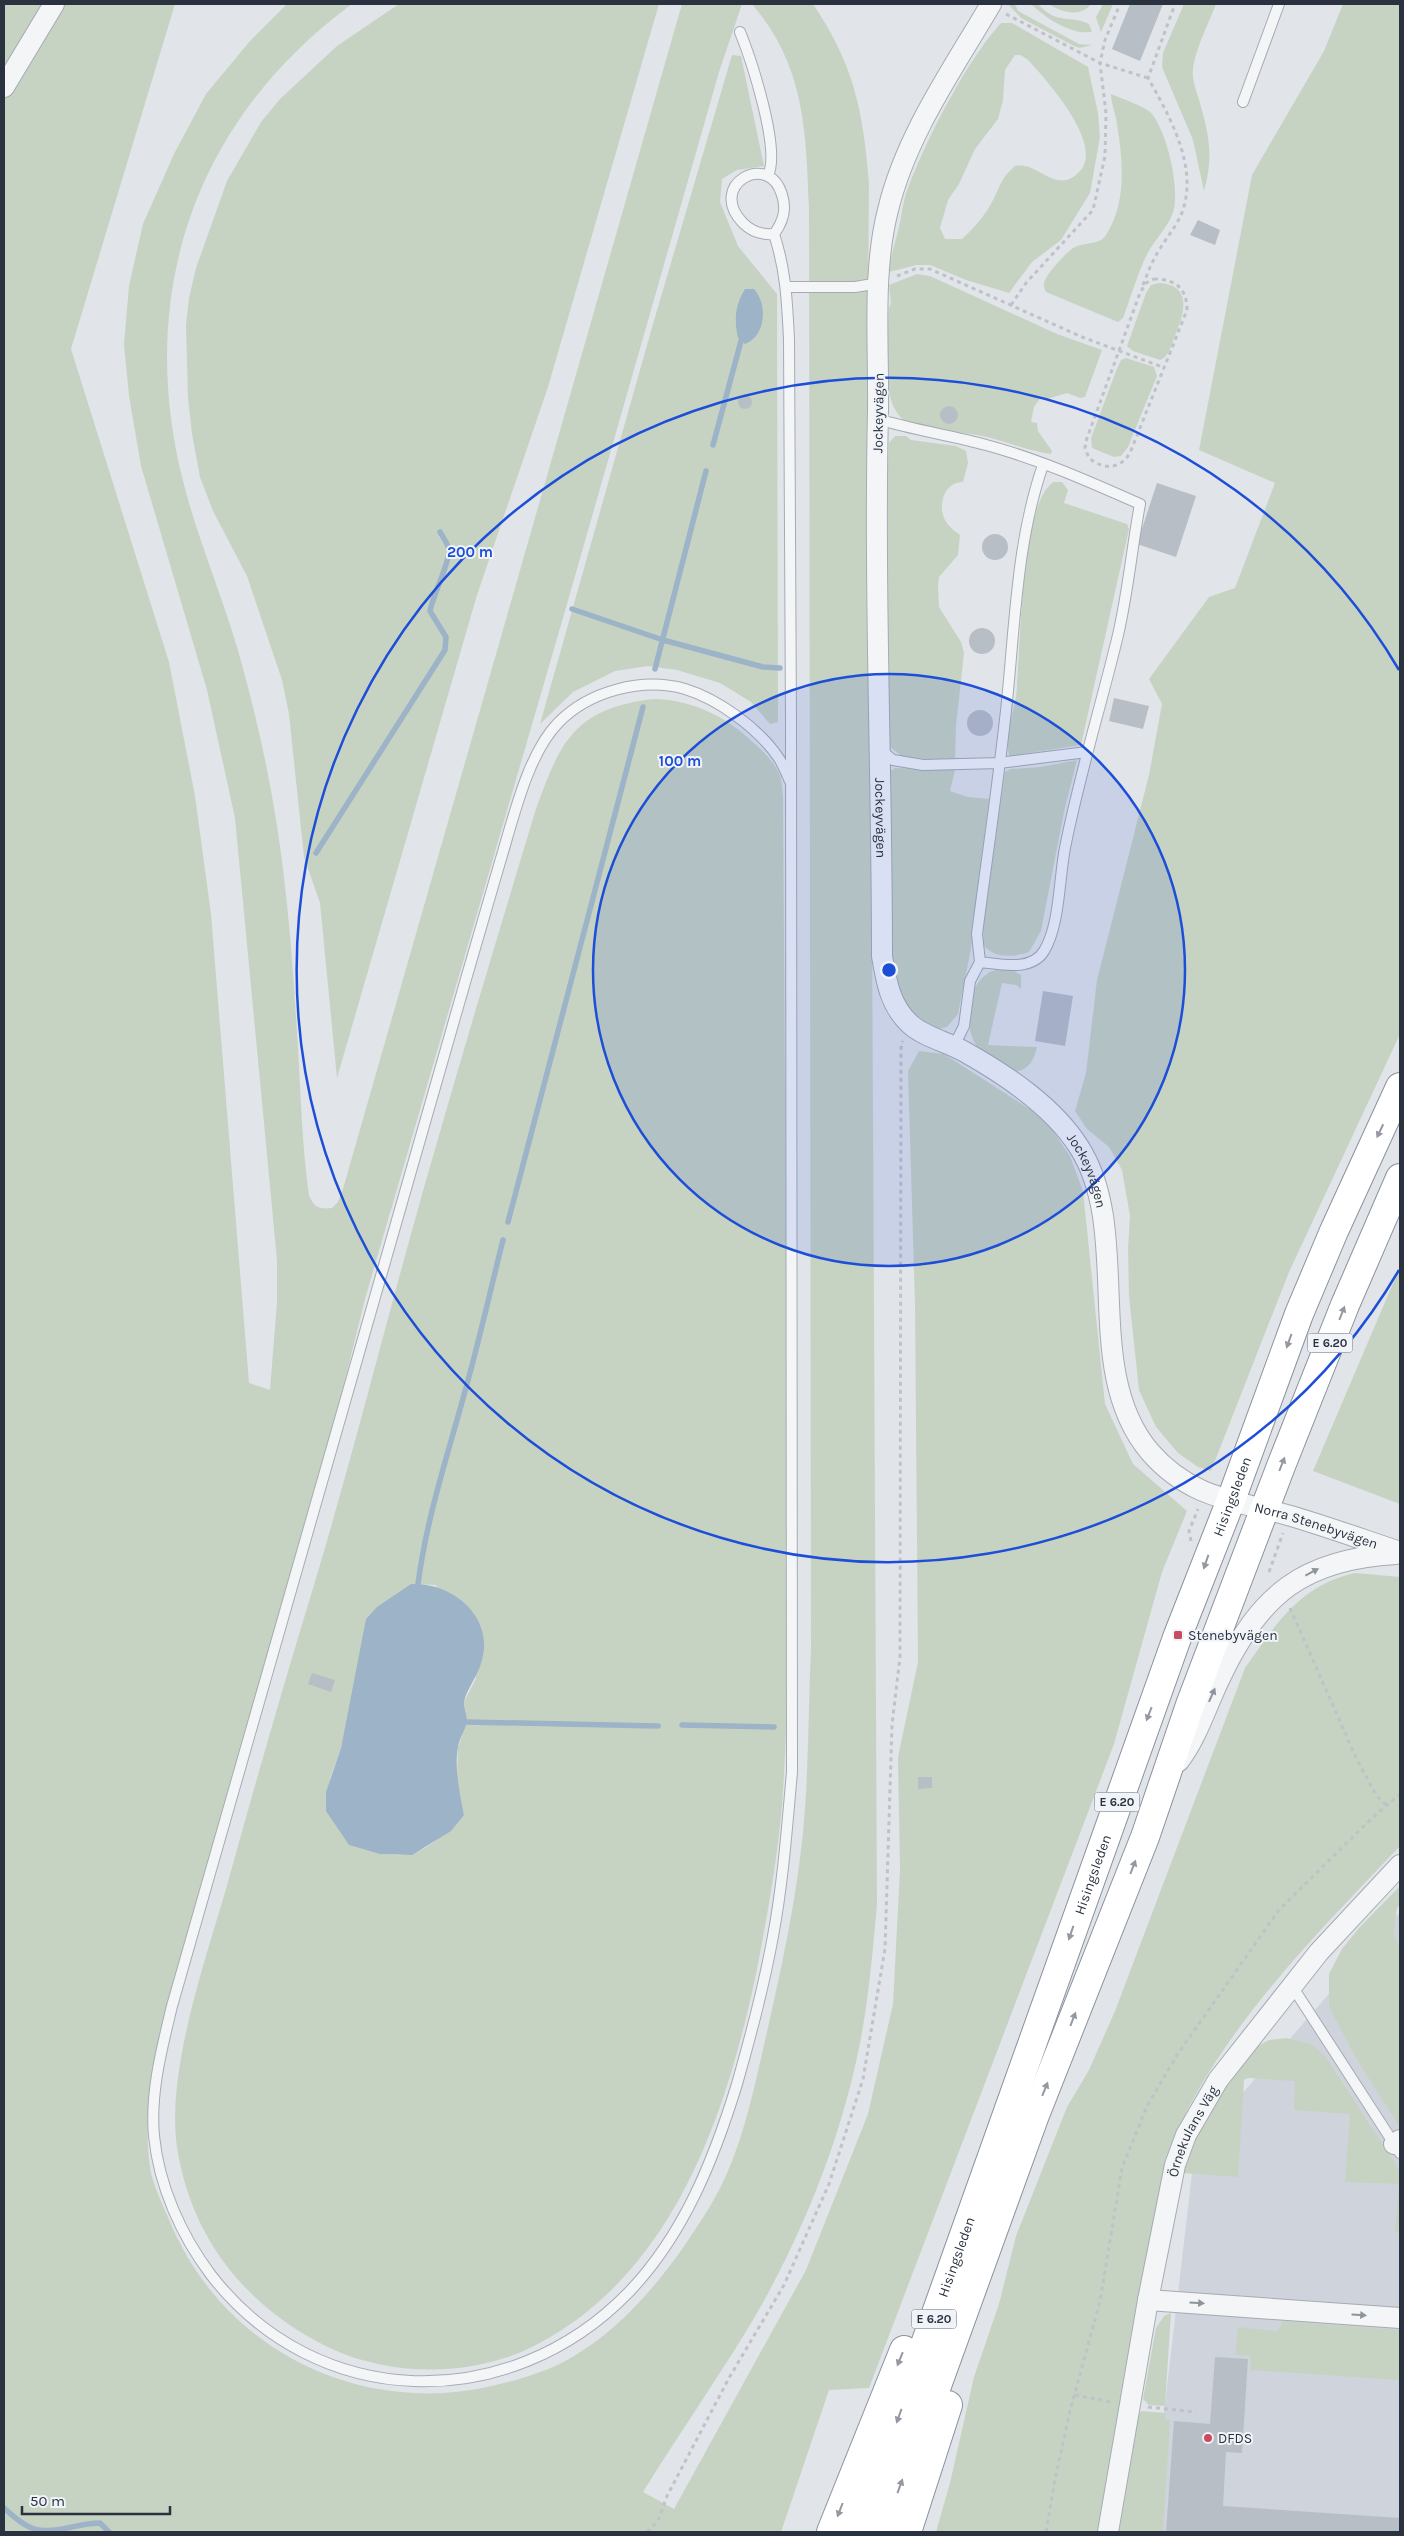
<svg xmlns="http://www.w3.org/2000/svg" width="1404" height="2536" font-family="Karla,sans-serif">
	<style>
		.built { fill: #cfd3db }
		.green { fill: #c7d3c2; fill-rule: evenodd }
		.water { fill: #9db3c8 }
		.lines { fill: none; stroke-linecap: round; stroke-linejoin: round }
		.stream { stroke: #9db3c8; stroke-width: 5.5 }
		.building { fill: #b8bec6 }
		.lane-casing { stroke: #a6abb3; stroke-width: 12 }
		.street-casing { stroke: #a6abb3; stroke-width: 22 }
		.highway-casing { stroke: #89929f; stroke-width: 30 }
		.path { stroke: #bfc2c7; stroke-width: 3; stroke-dasharray: 4 4; stroke-linecap: butt }
		.lane { stroke: #f3f5f7; stroke-width: 10 }
		.street { stroke: #f3f5f7; stroke-width: 20 }
		.highway { stroke: #fff; stroke-width: 28 }
		.oneway { fill: #9498a0 }
		.oneway2 { fill: #8e949c }
		.ring { fill: none; stroke: #1d4ed8; stroke-width: 2.5 }
		.poi-dot { fill: #c94b61; stroke: #f0f3f7; stroke-width: 2 }
		.labels { text-anchor: middle; stroke-width: 4; stroke-linejoin: round; paint-order: stroke }
		.shield { fill: #f0f3f7; stroke: #656c77; stroke-width: 1 }
		.shield-label { font-size: 12px; font-weight: bold; fill: #2a3240 }
		.street-label { font-size: 14px; fill: #2a3240; stroke: #f0f3f7 }
		.poi-label { font-size: 14px; fill: #2a3240; stroke: #f0f3f7; text-anchor: start }
		.centre { fill: #1d4ed8; stroke: #f0f3f7; stroke-width: 2.5 }
		.ring-label { font-size: 15px; text-anchor: middle; font-weight: bold; fill: #1d4ed8; stroke: #f0f3f7; stroke-width: 4; stroke-linejoin: round; paint-order: stroke }
	</style>
	<rect width="100%" height="100%" fill="#e1e4e9"/>
	<!-- built -->
	<path class="built" d="M1400 1912V2532H1150L1195 2148Z"/>
	<!-- green -->
	<path class="green" d="M4 4H175L71 349 169 662 195 796 211 914 249 1383 270 1390 277 1302V1260L235 818 207 690 141 466 129 396 124 344 129 286 143 224 174 154 206 94 250 41 287 4H352C197 118 136 290 182 477 196 534 220 590 237 647 251 696 263 745 272 796 287 879 293 964 298 1049 301 1098 302 1147 309 1195 314 1208 319 1209 332 1208L338 1202 343 1189 682 4H742L719 72 565 611 365 1299 340 1400 167 2004C154 2060 141 2115 151 2173 155 2189 163 2206 170 2222 223 2349 358 2417 492 2386 518 2380 546 2372 569 2359 630 2324 673 2266 709 2208 738 2161 750 2106 762 2054 778 1983 794 1914 802 1842 809 1778 808 1713 811 1648L809 209C806 131 805 66 752 4H813C854 65 863 110 869 183L866 560 872 919 877 1905C872 1957 868 2010 856 2062 836 2152 799 2241 753 2320 718 2378 679 2434 643 2492L674 2509 806 2270 868 2114 893 2004 900 1870 898 1757 918 1662 915 1305 908 1071 919 1051 944 1054 1045 1119 1070 1156 1083 1191 1105 1404 1133 1464 1187 1511 1162 1572 1114 1744 869 2388 829 2390 781 2532H4Z
		M399 4H659L548 387 477 595 337 1078 320 903 304 857 289 714 282 680 247 576 213 511 200 477 192 434 188 398 186 325 189 298 196 268 227 181 261 122 280 99 337 46Z
		M1008 4H1015L1018 11 1079 44 1092 45 1080 48 1074 46 1021 18Z
		M1031 4H1038C1056 25 1072 15 1089 24L1092 32C1070 35 1046 18 1031 4Z
		M1049 4H1091C1081 18 1061 12 1049 4Z
		M1103 4H1113L1101 32 1096 17Z
		M1184 4H1216C1209 23 1191 57 1193 77 1194 87 1199 98 1201 107 1210 138 1213 160 1204 191L1193 140 1162 67 1163 53Z
		M1343 4H1400V1034L1289 1272 1211 1471 1198 1467 1178 1453 1156 1427 1139 1390 1129 1296 1128 1249 1130 1216 1122 1170 1109 1147 1087 1129 1075 1111 1086 1073 1097 980 1149 775 1162 704 1149 679 1209 597 1235 588 1275 483 1199 450 1252 175 1324 51Z
		M1001 23H1012L1088 67 1098 113 1100 137 1090 193 1061 240 1032 262 1009 293 966 280 930 265H917L889 272C890 258 895 244 898 231 901 220 902 208 905 197 922 147 966 61 1001 23ZM1015 55H1020L1027 59C1045 78 1103 142 1081 170 1077 174 1072 179 1066 180 1047 183 1034 162 1015 166 999 179 999 192 988 209 981 220 972 230 962 239H945L940 228 948 200 959 184 975 149 998 119 1003 100 1005 70Z
		M732 55 741 56 764 166 737 170 722 179 720 202 738 246 777 294 778 722 770 724 751 702 720 683 677 670 648 666 615 671 573 692 540 724 651 331Z
		M1111 94C1120 98 1147 107 1152 114 1167 133 1179 184 1174 209 1170 225 1155 239 1147 254 1137 275 1131 297 1123 318L1118 322 1046 292C1045 289 1043 287 1044 284 1044 276 1068 250 1075 247 1085 242 1100 245 1106 235 1127 202 1123 161 1117 124 1116 114 1111 104 1111 94Z
		M917 274 930 276 1057 334 1102 350 1085 397 1080 398 1067 393 1044 400 1041 397 1034 407 1031 422 1037 423 1038 431 1052 451 1051 454C1026 451 1001 439 977 435 955 431 929 432 909 423 877 409 888 337 889 308L891 303 889 285Z
		M1159 283C1195 285 1183 317 1174 338 1171 346 1168 358 1160 360L1133 351 1127 346 1146 293 1151 285Z
		M1126 358 1154 367 1157 376 1128 447 1121 456 1114 457 1092 448 1091 438 1116 371 1121 360Z
		M895 436H906L911 440 956 446 966 451 968 463 963 482C945 482 938 503 944 518 947 525 953 530 960 535L958 555 939 577 938 586 939 607 961 642 964 653 956 726 955 760 904 758 890 747 888 716V465L889 443Z
		M1054 482H1062L1068 490 1064 503 1127 524 1129 529 1081 745 1009 756C1005 737 1013 714 1016 696 1021 658 1020 500 1054 482Z
		M653 699C693 700 726 716 755 744 764 752 774 762 779 773 782 779 782 789 783 796L789 1660C786 1708 786 1757 782 1805 777 1862 767 1918 756 1974 726 2116 673 2275 534 2346 473 2377 391 2377 330 2348 247 2308 191 2239 177 2147 166 2073 205 1961 226 1889 254 1788 283 1686 314 1585 353 1455 386 1322 423 1191 459 1064 497 938 535 812 560 742 573 709 653 699ZM411 1584 436 1585 476 1678 464 1702 467 1722 458 1747 457 1778 464 1815C419 1858 411 1864 350 1845L341 1831 330 1778 341 1748 353 1689Z
		M1077 760 1064 812 1041 931 1029 952C1014 957 996 959 984 946L983 928 1005 772 1011 769 1040 767Z
		M895 768 955 770 950 791 968 797 989 799 971 949 958 1014 947 1027 938 1029 930 1028 912 1016 891 974 889 772Z
		M999 969 1012 970 1021 975V989L1016 985 1002 983 988 1045 1037 1047C1034 1060 1029 1070 1015 1072 1004 1066 987 1059 979 1050 961 1027 966 975 999 969Z
		M1400 1267V1504L1313 1471Z
		M1355 1573 1400 1577V1846C1312 1939 1211 2038 1165 2160L1098 2532H936L950 2483 974 2377 999 2304 1016 2236 1067 2107 1089 2070 1115 2011 1245 1668C1276 1624 1300 1585 1355 1573Z
		M1400 1886V1905L1397 1908 1393 1935 1400 1947 1399 2126 1356 2058 1329 2007V1974L1342 1949 1359 1928Z
		M1286 2038 1311 2044 1325 2056 1400 2171V2232H1395L1399 2184 1345 2182 1350 2114 1294 2110 1295 2081 1248 2078 1244 2080 1238 2177 1183 2173 1181 2165 1206 2111 1256 2047 1269 2040Z
		M1171 2313 1165 2406 1149 2405 1143 2399 1156 2328 1164 2316Z
		M1283 2321 1400 2330V2380L1250 2370 1251 2356 1235 2355 1238 2327 1278 2331Z
		M1142 2411 1165 2413V2420H1170L1163 2532H1116L1136 2415Z"/>
	<!-- water -->
	<path class="water" d="M745 289H754C768 304 766 336 745 344L738 338C734 320 735 305 745 289Z
		M411 1584C452 1582 494 1616 482 1660 479 1674 466 1690 464 1702 464 1709 467 1715 467 1721 466 1730 459 1738 458 1747 454 1769 460 1793 464 1815L451 1831 412 1855 380 1854 349 1845 326 1811V1792L341 1748 366 1619 377 1607Z"/>
	<g class="lines">
		<!-- stream -->
		<path class="stream" d="M713 445 741 341
			M572 609 663 640 763 667 780 668
			M655 669 706 471
			M316 853 445 650 446 637 430 611C433 595 450 562 449 550 448 544 443 537 440 532
			M508 1222 643 707
			M418 1584C427 1515 449 1451 467 1384 480 1337 491 1288 503 1240
			M467 1722 658 1726
			M682 1725 774 1727
			M4 2508C29 2531 38 2535 72 2527 82 2525 90 2523 100 2523L109 2532"/>
	</g>
	<!-- building -->
	<path class="building" d="M1130 4H1163L1140 61 1112 49Z
		M1198 220 1220 230 1215 245 1190 235Z
		M738 402a7 7 0 1 1 14 0a7 7 0 1 1-14 0Z
		M940 415a9 9 0 1 1 18 0a9 9 0 1 1-18 0Z
		M1157 483 1196 496 1176 557 1137 544Z
		M982 547a13 13 0 1 1 26 0a13 13 0 1 1-26 0Z
		M969 641a13 13 0 1 1 26 0a13 13 0 1 1-26 0Z
		M1114 698 1149 706 1143 729 1109 721Z
		M967 723a13 13 0 1 1 26 0a13 13 0 1 1-26 0Z
		M1043 991 1073 996 1065 1046 1035 1041Z
		M312 1673 335 1680 331 1692 308 1684Z
		M918 1777H932V1788L918 1789Z
		M1215 2357 1248 2359 1242 2453 1226 2452 1223 2506 1400 2518V2532H1166L1174 2421 1210 2424Z"/>
	<g class="lines">
		<!-- lane casing -->
		<g class="lane-casing">
			<path id="lane" d="M740 32C751 59 781 150 768 175
				M1243 102 1279 4
				M774 234C762 235 752 232 743 223 706 185 769 150 782 195 787 210 783 222 774 234 786 271 787 301 789 339L791 724 792 1772C787 1827 783 1883 773 1936 764 1986 751 2035 737 2084 714 2159 684 2235 628 2293 509 2415 317 2412 211 2275 181 2235 159 2186 154 2136 150 2092 162 2048 172 2006L466 979C477 940 489 901 500 862 513 820 527 755 558 723 589 691 642 677 685 689 718 699 758 728 778 757 783 764 786 773 790 781
				M787 287H855L879 283
				M878 419C913 430 950 435 986 445 1039 459 1090 482 1140 504 1132 547 1128 592 1118 635 1101 706 1079 776 1065 848 1059 878 1060 925 1044 951 1031 972 1000 964 980 962L970 981 964 1026 954 1046
				M881 750 893 760 923 765 999 763 1087 752
				M980 962 977 934C987 856 999 779 1007 701 1015 622 1017 540 1043 465
				M1292 1986 1400 2153"/>
		</g>
		<!-- street casing -->
		<g class="street-casing">
			<g id="street">
				<path id="s1" d="M991 4C953 69 906 135 888 210 872 272 879 346 878 410 874 592 882 774 882 956 886 980 890 1006 910 1024 924 1037 948 1042 965 1052 1006 1075 1053 1106 1079 1147 1134 1233 1080 1370 1150 1452 1191 1499 1235 1500 1291 1516 1328 1527 1364 1540 1400 1552"/>
				<path d="M4 87 54 4"/>
				<path d="M1179 1761C1198 1736 1207 1704 1221 1676 1260 1594 1304 1559 1396 1554"/>
				<path d="M1394 2144 1400 2140"/>
				<path d="M1148 2300 1400 2318"/>
				<path id="s2" d="M1108 2532 1148 2300 1175 2165 1186 2135 1218 2080 1319 1952 1400 1865"/>
			</g>
		</g>
		<!-- highway casing -->
		<g class="highway-casing">
			<g id="highway">
				<path d="M831 2532 904 2350"/>
				<path id="s3" d="M858 2532 1178 1635 1231 1500 1299 1314 1334 1231 1400 1087"/>
				<path d="M884 2532 1035 2115 1145 1837 1190 1705 1281 1466 1345 1305 1400 1178"/>
				<path d="M907 2532 948 2405"/>
			</g>
		</g>
		<!-- path -->
		<path class="path" d="M1006 14 1100 63 1148 78
			M897 276 915 269H930L1082 337 1165 368
			M1154 279C1175 279 1187 288 1187 310L1130 453C1119 470 1104 470 1089 458L1085 448 1086 441 1140 293 1146 283Z
			M1143 285C1148 272 1153 259 1161 247 1168 236 1176 226 1181 215 1200 169 1170 117 1148 78L1175 4
			M1011 305 1026 283 1093 210 1105 156 1106 113 1100 63 1105 40 1120 4
			M1191 1541 1189 1531 1198 1509
			M1269 1572 1283 1533
			M1290 1608 1357 1760 1376 1795 1386 1805
			M1075 2395 1111 2402
			M1148 2407 1196 2412
			M647 2532 658 2521 667 2496 729 2378 784 2285 829 2184 863 2079 885 1949 892 1725 900 1657 901 1048 903 1041
			M1046 2532 1055 2479 1070 2411 1100 2301 1122 2168 1147 2106 1177 2055 1279 1910 1373 1817 1400 1794"/>
		<!-- lane -->
		<use href="#lane" class="lane"/>
		<!-- street -->
		<use href="#street" class="street"/>
		<!-- highway -->
		<use href="#highway" class="highway"/>
	</g>
	<!-- one-way arrows -->
	<defs><path id="oneway-solid" d="M-6-.8H1V-3.2L6.5 0L1 3.2V.8H-6Z" transform="scale(1.25)"/></defs>
	<g class="oneway">
		<use href="#oneway-solid" transform="translate(1380 1131) rotate(115)"/>
		<use href="#oneway-solid" transform="translate(1342 1313) rotate(-69)"/>
		<use href="#oneway-solid" transform="translate(1289 1341) rotate(110)"/>
		<use href="#oneway-solid" transform="translate(1282 1464) rotate(-69)"/>
		<use href="#oneway-solid" transform="translate(1206 1562) rotate(109)"/>
		<use href="#oneway-solid" transform="translate(1149 1714) rotate(111)"/>
		<use href="#oneway-solid" transform="translate(1133 1867) rotate(-69)"/>
		<use href="#oneway-solid" transform="translate(1071 1933) rotate(109)"/>
		<use href="#oneway-solid" transform="translate(1073 2019) rotate(-69)"/>
		<use href="#oneway-solid" transform="translate(1045 2089) rotate(-68)"/>
		<use href="#oneway-solid" transform="translate(900 2359) rotate(112)"/>
		<use href="#oneway-solid" transform="translate(899 2416) rotate(110)"/>
		<use href="#oneway-solid" transform="translate(900 2486) rotate(-70)"/>
		<use href="#oneway-solid" transform="translate(840 2510) rotate(111)"/>
	</g>
	<g class="oneway2">
		<use href="#oneway-solid" transform="translate(1312 1572) rotate(-28)"/>
		<use href="#oneway-solid" transform="translate(1212 1695) rotate(-66)"/>
		<use href="#oneway-solid" transform="translate(1197 2303) rotate(4)"/>
		<use href="#oneway-solid" transform="translate(1359 2315) rotate(4)"/>
	</g>
	<!-- distance rings -->
	<circle cx="889" cy="970" r="296" fill="#1d4ed8" fill-opacity=".12"/>
	<g class="ring">
		<circle cx="889" cy="970" r="296"/>
		<path d="M1399 1270A592 592 0 1 1 1399 670"/>
	</g>
	<!-- markers -->
	<g class="poi-dot">
		<rect x="1173" y="1630" width="10" height="10" rx="2.5"/>
		<circle cx="1208" cy="2438" r="5"/>
	</g>
	<g class="labels">
		<!-- shield labels -->
		<g class="shield">
			<rect x="1307.5" y="1333.5" width="45" height="19" rx="4"/>
			<rect x="1094.5" y="1792.5" width="45" height="19" rx="4"/>
			<rect x="911.5" y="2309.5" width="45" height="19" rx="4"/>
		</g>
		<g class="shield-label">
			<text x="1330" y="1347">E 6.20</text>
			<text x="1117" y="1806">E 6.20</text>
			<text x="934" y="2323">E 6.20</text>
		</g>
		<!-- street labels -->
		<g class="street-label">
			<text transform="translate(878 413) rotate(-89)" y="5">Jockeyvägen</text>
			<text dy="5" stroke="none"><textPath href="#s1" startOffset="840">Jockeyvägen</textPath></text>
			<text dy="5" stroke="none"><textPath href="#s1" startOffset="1290">Jockeyvägen</textPath></text>
			<text dy="5" stroke="none"><textPath href="#s3" startOffset="1101">Hisingsleden</textPath></text>
			<text dy="5" stroke="none"><textPath href="#s1" startOffset="1768">Norra Stenebyvägen</textPath></text>
			<text dy="5" stroke="none"><textPath href="#s3" startOffset="698">Hisingsleden</textPath></text>
			<text dy="5" stroke="none"><textPath href="#s2" startOffset="411">Örnekulans Väg</textPath></text>
			<text dy="5" stroke="none"><textPath href="#s3" startOffset="292">Hisingsleden</textPath></text>
		</g>
		<!-- poi labels -->
		<g class="poi-label">
			<text x="1188" y="1640">Stenebyvägen</text>
			<text x="1218" y="2443">DFDS</text>
		</g>
	</g>
	<circle cx="889" cy="970" r="8" class="centre"/>
	<g class="ring-label">
		<text x="470" y="557">200 m</text>
		<text x="680" y="766">100 m</text>
	</g>
	<!-- border -->
	<rect width="1404" height="2536" fill="none" stroke="#2a3240" stroke-width="10"/>
	<!-- scale -->
	<path d="M22 2506v8h148v-8" fill="none" stroke="#2a3240" stroke-width="2.5"/>
	<text x="30" y="2506" font-size="15" fill="#2a3240" stroke="#f0f3f7" stroke-width="4" paint-order="stroke">50 m</text>
</svg>
